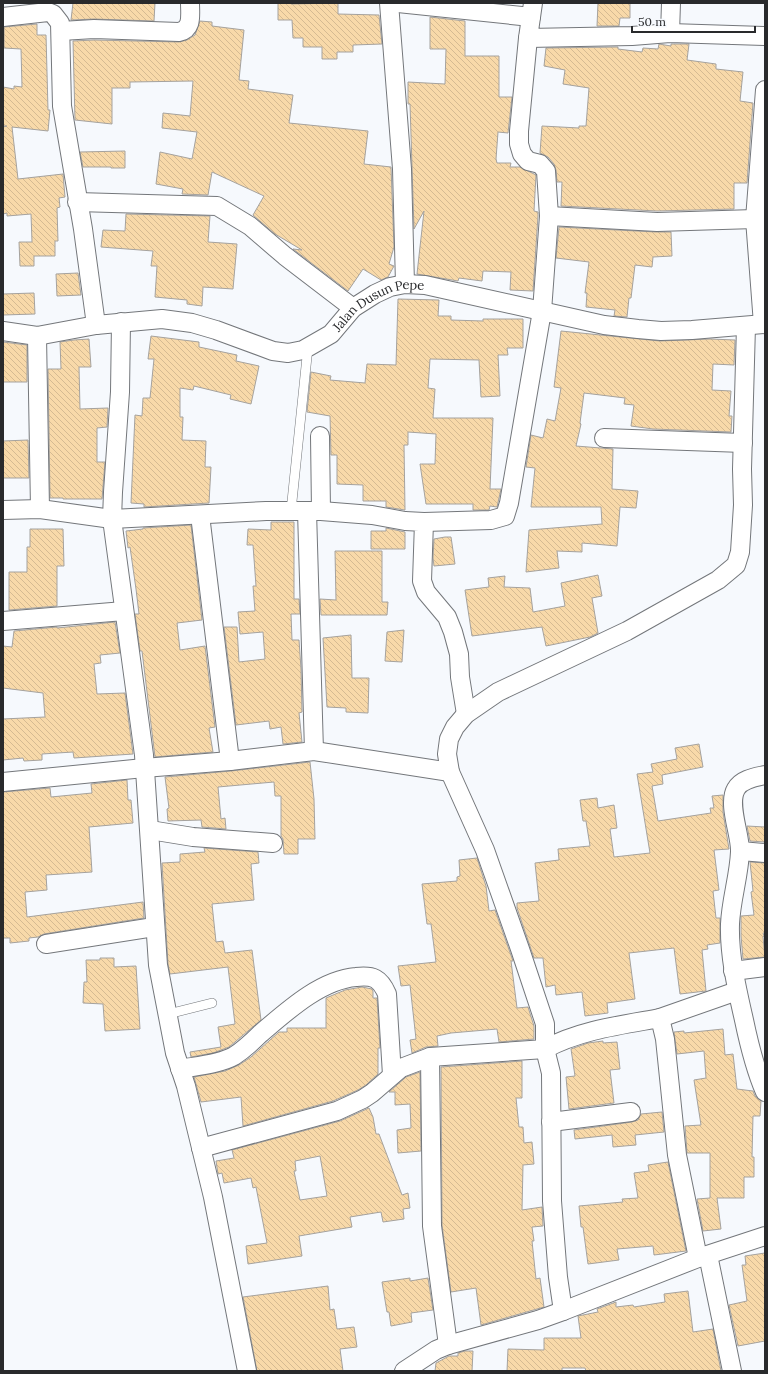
<svg xmlns="http://www.w3.org/2000/svg" width="768" height="1374" font-family="Lora,serif">
	<style>
		.building { fill: url(#building-back-hatch); stroke: #a5a29e; fill-rule: evenodd }
		.lines { fill: none; stroke-linecap: round; stroke-linejoin: round }
		.lane-casing { stroke: #74777b; stroke-width: 10 }
		.street-casing { stroke: #74777b; stroke-width: 20 }
		.lane { stroke: #fff; stroke-width: 9 }
		.street { stroke: #fff; stroke-width: 18 }
		.labels { text-anchor: middle; stroke-width: 3; stroke-linejoin: round; paint-order: stroke }
		.street-label { font-size: 13px; fill: #292a2c; stroke: #f6f9fd }
	</style>
	<defs>
		<pattern id="building-back-hatch" width="6" height="6" patternUnits="userSpaceOnUse"><rect width="6" height="6" fill="#f8d9a9"/><path d="M-1 5l2 2M0 0l6 6M5-1l2 2" fill="none" stroke="#d5ba92"/></pattern>
	</defs>
	<rect width="100%" height="100%" fill="#f6f9fd"/>
	<!-- building -->
	<path class="building" d="M73 3H155L154 21 94 19 71 20Z
		M278 3H291V4L338 3V14L379 15 382 44 353 45V52H337V59H322V47H303V38H293L292 20H278Z
		M598 3H630V18H620L619 26H597Z
		M430 17 465 21V56H499V97H512L508 133 498 132 496 159 497 163H511L510 167H520L536 175 534 211 538 212V216L533 291 510 290 511 272 483 271 482 281 459 278 458 281 417 274 424 211 414 229 410 104H408V82L445 84 446 49H430Z
		M200 21 212 22V26L244 30 239 80 249 81 248 89 293 95 289 123 368 131 364 164 391 167 394 247 389 264 394 266 388 277 381 280 363 269 348 291 293 249 302 250 275 234 253 215 264 196 212 172 208 195 182 194 183 189 156 184 160 152 192 159 197 132 162 128 163 113 190 116 193 81 130 82V88H112V124L75 120 73 41 94 40 179 42 187 40 195 35Z
		M37 24V35H46L48 110H50L48 131 12 127 18 179 63 174 65 197 59 198 60 207 57 208 58 241H55V256H34V266H20L19 242H32L31 214 7 216V213L3 214V127L7 126H3V87L14 89V86L22 87 21 49 4 48V27Z
		M659 44 671 46V44H689L687 60 716 64V69L743 72 740 101 753 103 747 183H734V209L657 211 561 206 562 182H557L556 170 554 164 548 157 540 153 542 126 579 128V126H586L589 88 563 84 565 70 544 66 546 48 618 47V49L642 52 643 48 658 49Z
		M125 151V168H111V167H83L80 152Z
		M126 214 210 216 208 242 237 244 233 289 203 287 202 306 187 304V300L155 297 157 266H151L153 251 101 247 103 230 125 231Z
		M559 227 656 232H671L672 256 653 257 652 267 635 265 631 298H629L627 317 614 316 615 310 586 307 587 293H585L589 262 556 258Z
		M78 273 81 295 57 296 56 274Z
		M34 293 35 314 3 315V294Z
		M398 299 439 300 438 316H451V320L483 321V319H523V348H507L508 355H498L500 396 481 397 479 360 430 359 428 388 435 389 433 418H493L490 489H501L497 507 490 506 489 510H473V504H426L420 464H435L436 434 408 432V445H404L405 510 386 507V501H363V485L337 484V455H331L330 416 307 412 311 372 331 376 330 380 365 383 367 364 396 365Z
		M561 331 660 341 710 339 735 340 734 365 713 364 712 390 731 391 729 416H732L731 432 653 429 631 426 634 405 624 404 625 398 584 393 580 423 581 424 576 446 613 449 612 489 638 491 636 508 620 507 617 546 582 543V552L557 551 559 568 526 572 529 530 602 524 601 507H531L535 468 526 467 531 435 543 438 547 419 555 421 561 388 554 387Z
		M151 336 199 342V347L237 355 236 361 259 366 251 404 230 399 231 395 194 386 193 390 180 388V417H183L182 440 206 441 205 467H211L209 503 144 507V504L131 503 135 415 142 416 143 398H150L154 359H148Z
		M89 339 91 367H79L80 409 108 408 107 427 97 428V462H105L102 499H63V498H50L48 369H61L60 342 74 340Z
		M3 342 27 345V382H3Z
		M28 440 29 478H3V441Z
		M271 522H294V599H299L300 614H291L292 640H299L301 669 302 712 299 713 302 742 283 744 281 727 270 729 269 721 236 725 224 627H237L239 662 265 659 263 632 240 634 238 612 255 611 253 586H256L253 545H247L248 529 271 530Z
		M191 525 202 620 177 623 180 650 205 646 215 727 209 728 213 752 155 757 142 651H140L135 614H139L136 589 130 547 128 548 126 531 143 529V528Z
		M386 528 405 532V549H371V531H386Z
		M30 529H63L64 566H57V606L9 610V572H27V547H30Z
		M445 537H451L455 564 434 566 433 558 434 539Z
		M335 551H382V602H388L387 615H321L320 599 336 600Z
		M598 575 602 596 592 598 598 633 590 637 546 646 542 627 472 636 465 590 489 587 488 578 505 576 504 587 530 588 533 612 565 606 561 583Z
		M115 622 120 653 100 655 101 663 94 664 97 694 125 693 133 754 74 758 73 752 42 754V760L24 761 23 758 3 760V719L45 717 43 693 3 688V646L12 647 14 631 57 627V628Z
		M404 630 402 662 385 661 387 632Z
		M351 635 352 678H369L368 713 346 712V708L327 707 323 638Z
		M699 744 703 767 662 775 663 784 652 786 658 821 711 813 710 808H714L712 796 723 795V812L729 849 714 850 719 890 713 891 716 918H720V943L707 945 708 949 702 950 706 991 680 994 674 948 629 953 635 999 607 1003 608 1013 585 1016 582 992 556 995 555 985 546 987 543 958H534L517 908V903L539 901 535 863 559 860 558 849 590 846 586 821H583L580 800 597 798 598 808 614 805 617 828 610 829 614 857 650 853 637 774 653 772 651 764 677 759 675 748Z
		M310 762 314 799 315 839H298V854H284L283 839 281 836V796H275L274 782 218 787 221 819 225 818 226 829 202 827 201 820 168 821 167 809 169 808 165 777 231 771Z
		M127 780 128 800H131L133 823 89 827 92 872 46 875 47 890 25 892 27 917 143 902 144 918 44 934 38 937 29 938V941L10 943V938H3V792L50 788 51 797 92 793 91 784Z
		M747 826 765 827V842L750 841Z
		M204 848 258 852 259 863 251 864 254 900 212 904 216 942 223 941 225 953 252 950 261 1020 229 1047 213 1053 191 1057 190 1052 221 1047 218 1027 235 1024 228 967 170 974 168 964 162 863 180 862V854L205 852Z
		M477 858 486 886 489 911 495 910 513 961H511L517 1008 528 1007 534 1026V1039L499 1042 497 1029 451 1033 437 1036 438 1046 426 1047 412 1053 410 1040 416 1039 410 985 401 986 398 966 436 962 431 924H427L422 884 457 881V877L460 876 459 860Z
		M750 862 765 863V933H763L764 936 763 937 765 957 743 959 741 936V916L754 915 751 892 753 891Z
		M100 958H114V967L136 966 140 1029 105 1031 103 1004 83 1003 84 982H87L86 960H100Z
		M362 987 372 989 373 991V998H377L380 1048H378V1074L366 1085 358 1090 333 1101 243 1126 241 1097 201 1102 194 1077 225 1071 239 1065 251 1057 279 1032H287V1028H326V998L345 990Z
		M723 1029 725 1055 733 1054 737 1089 753 1091 755 1096 761 1101 760 1116H753L752 1157H754V1177H744V1198H717L721 1229 703 1231 697 1199 710 1198V1153H687L685 1126 701 1125 694 1080 706 1078 704 1051 677 1054 674 1032 684 1031V1033Z
		M603 1041V1043L617 1042 620 1069 610 1070 614 1103 569 1109 566 1077 575 1076 571 1049 588 1043Z
		M522 1061V1098H516L519 1127H523L524 1143 532 1142 534 1164 523 1165 522 1210 542 1207 543 1226 532 1227 534 1241H532L536 1279 540 1278 544 1307 481 1325 476 1288 451 1292 442 1225 441 1067Z
		M420 1072 421 1151 398 1153 397 1130 411 1128 410 1104 395 1105V1092H389L406 1077Z
		M369 1108 373 1117 376 1134H379L402 1195 408 1193 410 1208 403 1209 404 1219 383 1222 381 1212 350 1217 352 1227 299 1236 302 1256 248 1264 246 1246 267 1243 256 1187 253 1188 251 1178 224 1183 222 1173 218 1174 216 1161 234 1158 232 1150 340 1121ZM320 1156 327 1196 300 1200 294 1171H296L295 1161Z
		M662 1112 664 1132 635 1135 636 1145 613 1147 612 1135 575 1139 574 1130 632 1122 638 1120 641 1114Z
		M668 1162 686 1251 654 1255 653 1246 617 1249 619 1260 588 1264 583 1227H581L579 1206 623 1202 622 1199 638 1198 634 1173 649 1171 648 1165Z
		M765 1253V1341L738 1346 729 1305 747 1301 742 1265H746L745 1256Z
		M410 1278V1281L428 1278 433 1310 411 1313 412 1322 391 1326 389 1312H387L382 1282Z
		M328 1286 330 1310 334 1309 337 1329 354 1327 357 1347 340 1349 343 1371H257L243 1297Z
		M688 1291 693 1332 713 1329 721 1371H586L585 1368H562V1371H507L508 1349 544 1350V1338H581L578 1316 598 1312 597 1309 616 1302V1307L633 1305 634 1307 665 1302 664 1294Z
		M465 1351H473L472 1371H435L436 1363 449 1356H458V1353Z"/>
	<g class="lines">
		<!-- lane casing -->
		<g class="lane-casing">
			<path id="lane" d="M291 511 308 347
				M168 1014 212 1003"/>
		</g>
		<!-- street casing -->
		<g class="street-casing">
			<g id="street">
				<path d="M389 3 402 169 405 284"/>
				<path d="M398 3 531 17 533 3"/>
				<path d="M3 17 48 12 53 14 60 23 62 106 83 229 96 325"/>
				<path d="M531 17 528 38 632 36 670 33 765 36"/>
				<path d="M61 31 94 29 179 32C193 29 190 15 190 3"/>
				<path d="M670 33 671 3"/>
				<path d="M77 202 217 206 250 226 285 256 353 308"/>
				<path d="M549 216 657 222 755 219"/>
				<path d="M121 322 120 392 113 492 112 519 144 755 158 965 175 1053 186 1086 213 1197 247 1371"/>
				<path d="M763 324 755 219 765 90"/>
				<path id="s1" d="M3 331 37 336 96 325 162 319 192 323 216 330 273 351 288 353 303 350 331 334 353 308 375 294 390 287 405 284 425 285 604 325 638 329 661 331 692 330 765 324"/>
				<path d="M37 336 40 509"/>
				<path d="M320 436 321 511"/>
				<path d="M604 438 743 443"/>
				<path d="M3 510 40 509 112 519 266 511H321L372 515 405 521 424 522 422 581 426 592 447 617 453 632 459 654 460 677 466 714"/>
				<path d="M307 511 314 751"/>
				<path d="M200 515 230 761"/>
				<path d="M424 522 491 520 505 516 509 503 542 311 549 216 546 171 540 164 528 161 522 154 519 144V131L528 38"/>
				<path d="M3 621 124 611"/>
				<path d="M765 775C756 777 741 779 736 789 727 804 741 836 740 852 739 876 731 900 730 924 729 956 737 989 744 1020 749 1044 755 1069 765 1092"/>
				<path d="M3 782 144 768 230 761 314 751 450 772"/>
				<path d="M150 830 193 837 273 843"/>
				<path d="M741 851 765 853"/>
				<path d="M46 944 154 927"/>
				<path d="M733 971 765 967"/>
				<path d="M660 1018 737 991"/>
				<path d="M430 1057 432 1226 448 1345"/>
				<path d="M180 1069C196 1066 220 1064 234 1056 243 1050 252 1042 260 1034 286 1012 320 980 356 977 373 975 380 978 387 994L392 1075"/>
				<path d="M551 1122 631 1112"/>
				<path d="M201 1148 337 1111 363 1099 372 1093 401 1068 430 1057 545 1049C580 1030 621 1025 660 1018L665 1039 677 1155 698 1258"/>
				<path d="M708 1255 732 1371"/>
				<path d="M563 1311 558 1277 552 1201 551 1073 545 1049V1024L520 949 485 850 450 772 447 754 449 739 455 727 466 714 498 692 627 631 718 580 736 565 740 552 743 505 742 469 746 326"/>
				<path d="M404 1371 436 1350 448 1345 538 1320 563 1311 698 1258 765 1236"/>
			</g>
		</g>
		<!-- lane -->
		<use href="#lane" class="lane"/>
		<!-- street -->
		<use href="#street" class="street"/>
	</g>
	<g class="labels">
		<!-- street labels -->
		<g class="street-label">
			<text dy="5" stroke="none"><textPath href="#s1" startOffset="398">Jalan Dusun Pepe</textPath></text>
		</g>
	</g>
	<!-- border -->
	<rect width="768" height="1374" fill="none" stroke="#292a2c" stroke-width="8"/>
	<!-- scale -->
	<path d="M632 26v6h123v-6" fill="none" stroke="#292a2c" stroke-width="2"/>
	<text x="638" y="26" font-size="12" fill="#292a2c" stroke="#f6f9fd" stroke-width="3" paint-order="stroke">50 m</text>
</svg>
